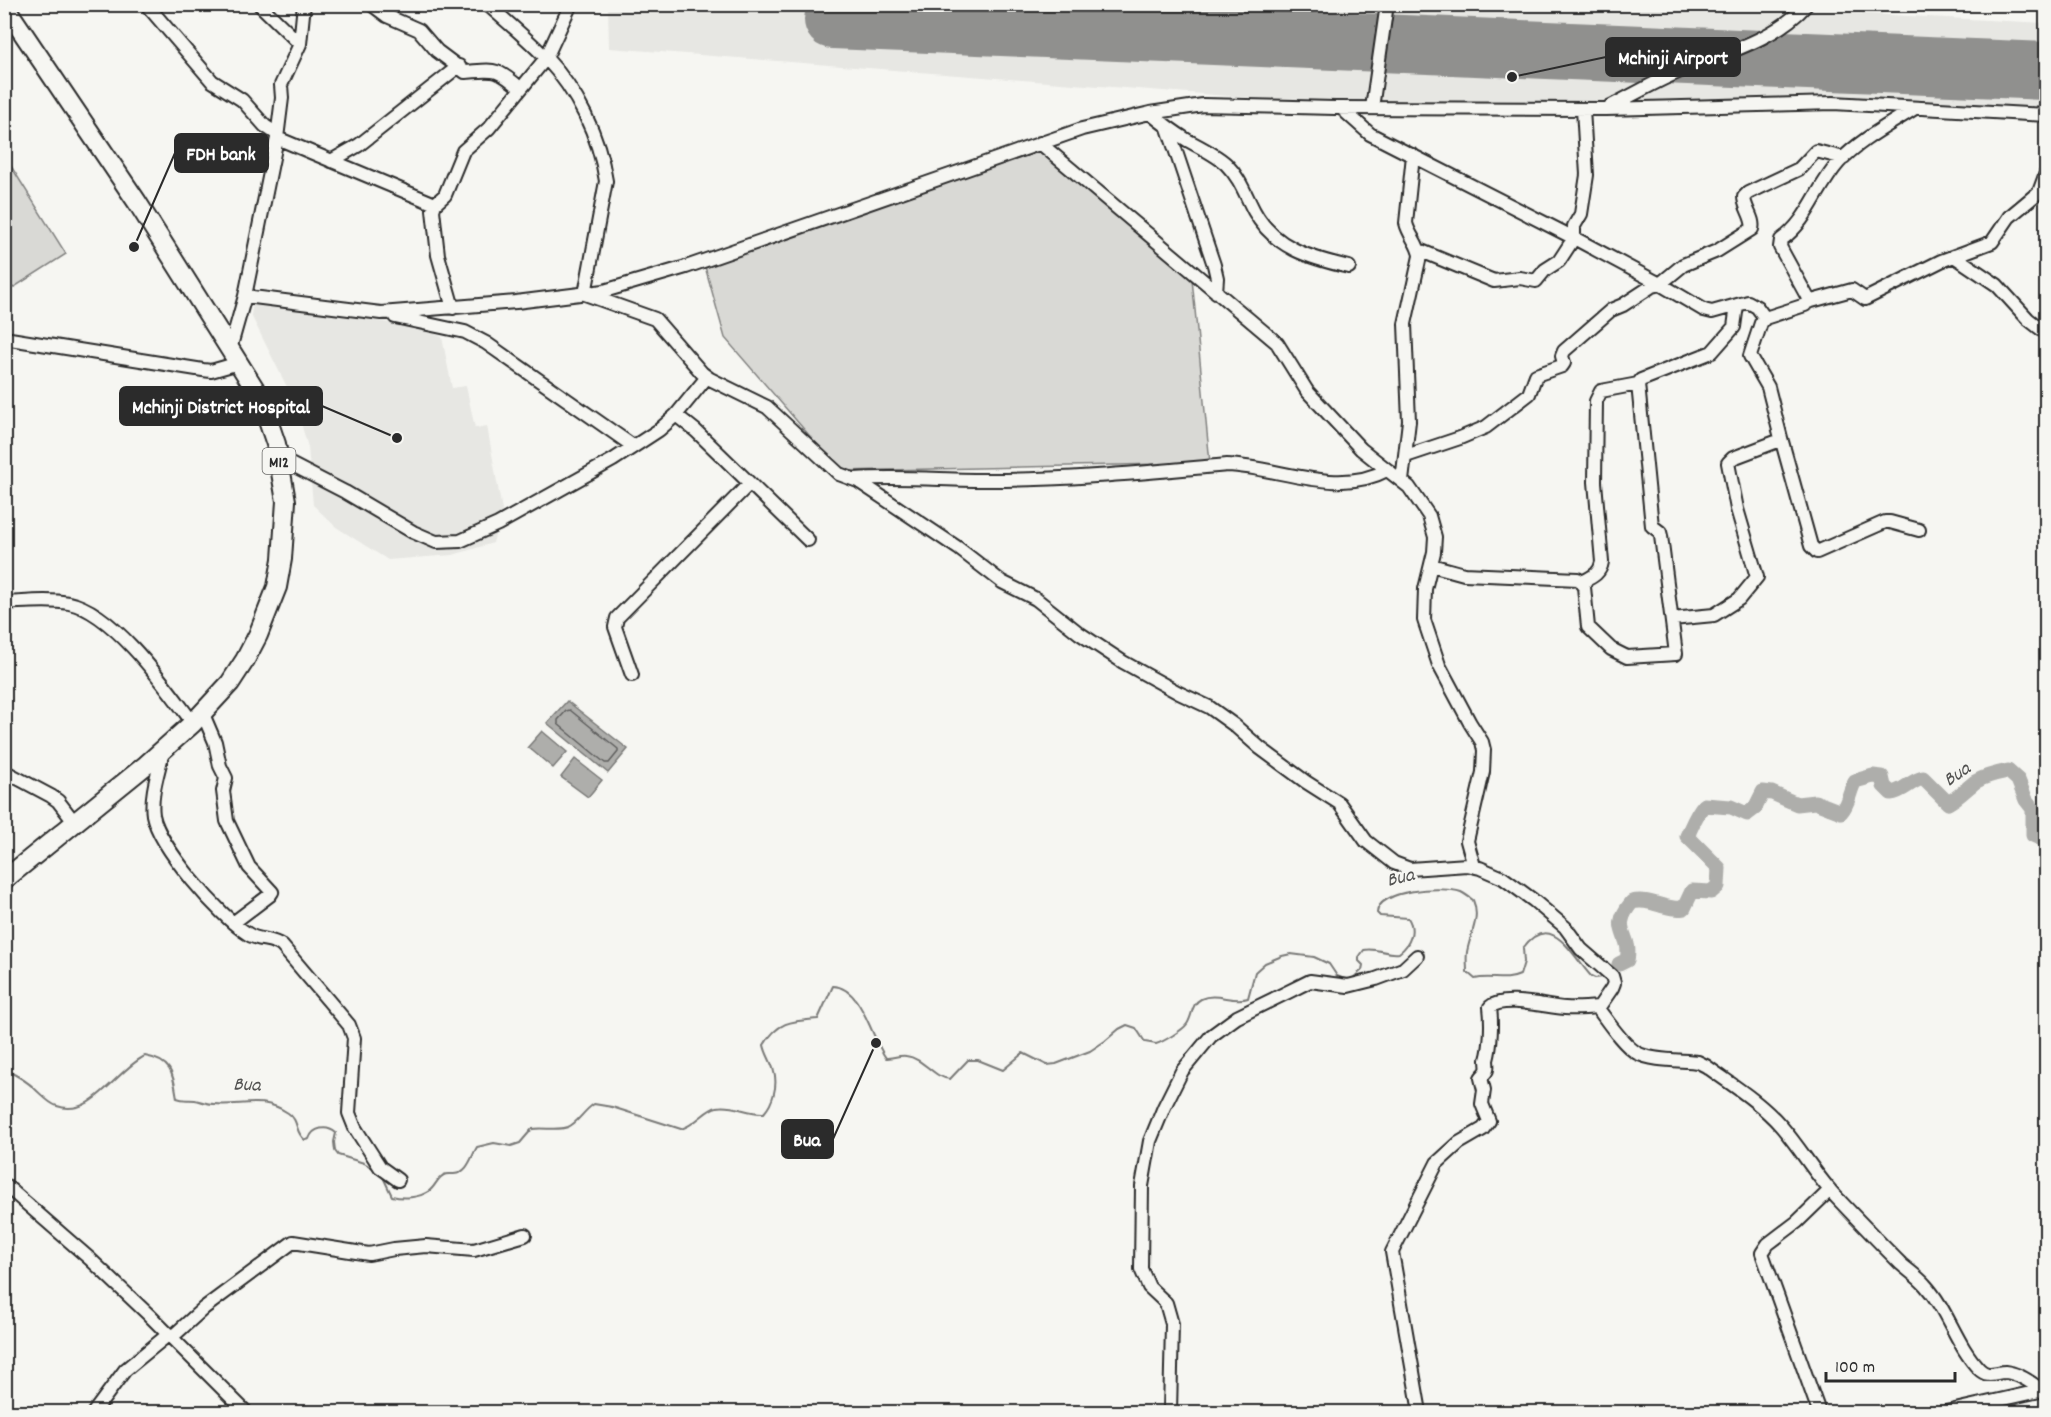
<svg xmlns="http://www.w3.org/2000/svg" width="2051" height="1417" font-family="Dekko,sans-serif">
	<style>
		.built { fill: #e7e7e3 }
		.green { fill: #d9d9d5; stroke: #828280; stroke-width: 1.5 }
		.water { fill: #aeaeab; stroke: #7a7a78; stroke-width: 1.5 }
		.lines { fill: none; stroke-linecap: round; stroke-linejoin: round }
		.shore { stroke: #5f5f5e; stroke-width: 1.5 }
		.stream { stroke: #7a7a78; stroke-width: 2 }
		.river { stroke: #aeaeab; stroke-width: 15 }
		.runway { stroke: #90908e; stroke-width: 58 }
		.minor-casing { stroke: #2b2b2b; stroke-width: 16 }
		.highway-casing { stroke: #2b2b2b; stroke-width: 22 }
		.minor { stroke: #f6f6f2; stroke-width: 12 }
		.highway { stroke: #f6f6f2; stroke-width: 18 }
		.labels { text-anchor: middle; stroke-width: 5; stroke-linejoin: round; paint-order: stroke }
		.shield { fill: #f6f6f2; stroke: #686867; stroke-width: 1.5 }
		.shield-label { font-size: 16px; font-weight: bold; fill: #2b2b2b }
		.water-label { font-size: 20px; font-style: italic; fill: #525251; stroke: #f6f6f2 }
		.leader { fill: none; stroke: #2b2b2b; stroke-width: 2 }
		.callout-dot { fill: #2b2b2b; stroke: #f6f6f2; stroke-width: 2 }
		.callout { fill: #2b2b2b; stroke: #2b2b2b; stroke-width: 2 }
		.callout-label { font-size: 20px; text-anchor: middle; font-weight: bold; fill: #fff }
	</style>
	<rect width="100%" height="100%" fill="#f6f6f2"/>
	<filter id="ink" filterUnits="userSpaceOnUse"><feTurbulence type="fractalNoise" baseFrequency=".0167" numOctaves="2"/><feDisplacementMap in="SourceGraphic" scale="12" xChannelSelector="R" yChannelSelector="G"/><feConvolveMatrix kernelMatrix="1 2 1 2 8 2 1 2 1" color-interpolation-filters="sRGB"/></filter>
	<g filter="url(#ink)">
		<!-- built -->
		<path class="built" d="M1670 4 2046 23V122L1812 105 1629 117 1487 116 609 48 608 5Z
			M253 303 418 327 442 337 452 388 466 386 475 428 487 426 502 510 493 543 453 555 388 560 336 527 313 505 308 447 295 403 251 315Z"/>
		<!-- green -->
		<path class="green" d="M1037 144 1191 269 1210 463 840 471 725 338 704 263Z
			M4 155 66 254 5 293H4Z"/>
		<!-- water -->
		<path class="water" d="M567 701 628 749 608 773 547 723Z
			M542 731 567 752 553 768 528 747Z
			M575 759 602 780 588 797 561 777Z"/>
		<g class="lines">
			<!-- shore -->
			<path class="shore" d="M570 710 618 749V752L609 763H605L558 724V720L566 711Z"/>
			<!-- stream -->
			<path class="stream" d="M4 1053 8 1071C18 1076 27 1081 35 1089 41 1094 48 1103 57 1106 92 1119 117 1069 145 1056 172 1061 173 1073 177 1098 184 1101 188 1099 195 1100 201 1101 207 1104 214 1104 241 1107 261 1095 288 1113 300 1121 294 1132 305 1140L309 1139C313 1127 327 1125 336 1133L334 1142 335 1151 338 1155 364 1163 376 1170
				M382 1175 392 1196C403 1199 419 1198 429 1191 434 1188 436 1181 441 1177 445 1173 448 1174 454 1174 468 1173 471 1157 477 1147L494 1143 511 1146 520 1143 532 1129C543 1127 557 1131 568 1127 578 1123 584 1110 594 1104L612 1107 681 1129C696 1125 707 1108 717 1107 733 1104 748 1114 764 1113 773 1103 778 1085 774 1072 772 1062 766 1055 764 1045 778 1021 792 1021 818 1019L833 986C862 987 871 1038 886 1058 892 1058 900 1055 906 1056 924 1058 933 1078 950 1079L968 1060H978L1003 1070 1023 1053 1047 1065 1056 1064 1090 1051 1105 1041 1119 1029 1127 1025 1136 1028 1145 1042 1156 1044C1163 1042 1183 1030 1187 1024 1193 1015 1191 1004 1201 999 1215 992 1233 1003 1248 998L1255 972 1265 963 1282 956 1291 954 1314 957 1329 964 1337 976 1347 980 1352 979 1362 970 1363 965 1359 961V957L1364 950C1376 947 1387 955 1399 953 1410 945 1416 930 1408 918L1380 916 1377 913C1378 889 1443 886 1461 892 1465 894 1469 897 1473 900 1481 918 1470 934 1467 952 1466 959 1467 965 1467 972L1475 979C1490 975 1505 982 1520 975L1524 962 1523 948C1551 910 1572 955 1591 976L1595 978 1604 977"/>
			<!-- river -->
			<path class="river" d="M1619 964 1627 960C1633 933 1608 931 1632 902 1650 897 1665 911 1684 908L1692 891 1711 892 1718 886 1719 868 1687 836C1692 826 1696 814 1704 805L1731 807 1747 814 1755 808 1763 792 1772 793 1797 804 1815 802 1841 812C1849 803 1849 792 1855 781L1873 776 1882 777 1884 786 1891 793C1903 792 1910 781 1923 778L1948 803C1958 798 1966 789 1975 782 1984 776 1998 773 2008 771L2018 780 2026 800 2033 809V835L2040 838 2046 835"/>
			<!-- runway -->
			<path class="runway" d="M833 20 2046 71"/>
			<!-- minor casing -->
			<g class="minor-casing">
				<path id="minor" d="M146 4 212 81 242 100 265 126 277 134
					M259 4 300 44
					M371 4 387 16 419 30 437 51 465 72C495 70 496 67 520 88
					M487 4C507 22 528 39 546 58 577 91 599 135 606 181L585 294
					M1609 107C1631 96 1653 83 1676 73 1720 54 1775 41 1807 4
					M1341 108 1370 134 1574 238 1660 284 1704 310 1712 312 1748 302 1757 307 1765 318
					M1372 108 1387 4
					M1150 113C1162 123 1174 132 1187 140 1200 147 1215 154 1226 164 1240 178 1245 194 1254 211 1274 248 1310 258 1349 267
					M1168 128 1214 265 1217 278 1216 292
					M277 138 435 204
					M1040 143 1277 343 1307 391 1361 449 1409 487 1429 516 1435 537 1434 552 1425 589 1424 620 1439 665 1470 723 1482 742 1484 750 1483 772 1467 841 1474 866
					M331 161 359 145 459 66
					M1419 250 1494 281 1520 278 1536 281 1545 270 1559 261 1574 238V226L1581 214 1587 175 1583 109
					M1954 256 1997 285 2028 319 2046 333
					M585 294 655 319 702 373 710 379 767 407 839 474 858 481 958 548 1002 582 1036 599 1079 633 1123 662 1179 693 1209 707 1234 725 1260 748 1306 782 1339 803 1366 841 1394 863 1410 869 1467 865 1480 868 1503 878 1533 900 1565 927 1581 949 1612 976 1614 983 1612 988 1599 1007V1010C1608 1022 1624 1046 1637 1053 1652 1061 1681 1060 1698 1062L1706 1066C1732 1085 1759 1101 1781 1126 1801 1149 1816 1176 1837 1198 1858 1220 1879 1242 1901 1264 1909 1271 1918 1277 1925 1285 1948 1310 1956 1345 1979 1369 1988 1378 1995 1372 2005 1372 2018 1373 2031 1382 2041 1390
					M245 296 381 313 516 302 604 291 686 267 1082 129 1150 113 1203 105 1335 108 1606 109 1833 103 2046 115
					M1808 302 1852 290 1865 299 1941 261 1992 242 2009 217 2039 192 2046 173
					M453 308 438 255 433 210 435 204 445 195 463 151 489 128 546 58 571 4
					M395 317 465 332 486 343 633 446
					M4 338 203 370 211 371 239 363
					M230 349 245 296 277 138 282 98 281 85 300 44 304 4
					M676 415 696 431 808 540
					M1781 438 1811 546 1817 552 1885 522H1890L1919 530
					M1406 456 1460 438 1486 427 1529 394 1536 375 1562 366 1564 363 1562 356 1564 351 1611 310 1623 305 1652 286 1660 284 1683 265 1717 251 1752 229C1755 219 1744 208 1744 197L1748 193 1799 169 1816 151 1844 158
					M279 458 345 492 413 532 436 542 460 541 498 524 613 460 659 430 676 415 707 377
					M855 479C899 476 944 480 988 480 1068 480 1148 472 1227 465 1280 467 1337 497 1387 470
					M1402 481 1409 421 1405 324 1420 256C1419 244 1409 236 1406 223L1413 155
					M1431 565 1464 574 1578 579 1584 587 1588 627 1611 649 1627 657 1676 654 1661 536 1660 532 1652 526 1638 384 1641 380 1712 352 1734 327 1737 305
					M1582 582C1592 577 1600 574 1602 562L1595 482 1596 401 1601 391 1638 384
					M4 603C26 602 48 599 69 603 114 612 167 688 193 723
					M1672 619 1714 615 1739 599 1757 577 1737 509 1728 463 1733 458 1778 441 1781 438 1768 387 1750 356 1761 323 1765 318 1805 305 1809 300 1780 247 1781 240C1809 220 1816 188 1839 162 1861 139 1889 125 1915 108
					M632 675 615 627 617 618 749 484
					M203 714 215 742 220 766 226 778 223 791 227 821 249 867 272 892 270 895 233 923
					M163 751C159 770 150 795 153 815 159 847 220 917 248 934 258 941 272 938 282 946L349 1025 354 1038 349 1113 355 1128 380 1167 398 1180
					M4 771 51 796 58 801 75 823
					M4 1184 90 1259 149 1315 246 1412
					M172 1337 204 1308 293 1242 369 1254 394 1249 426 1246 474 1250 525 1235
					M94 1412 125 1370 169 1334
					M1170 1412 1172 1324 1166 1303 1149 1287 1141 1269 1142 1186 1150 1141 1164 1107 1182 1071 1211 1036 1237 1017 1288 992 1310 981 1348 986 1376 979 1403 969 1417 956
					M1420 1412 1392 1252 1437 1163 1459 1143 1483 1129 1489 1121 1482 1104 1484 1090 1481 1078C1483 1075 1486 1073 1487 1070 1488 1068 1487 1062 1487 1060 1491 1046 1492 1023 1490 1007 1504 995 1547 1007 1565 1008 1577 1009 1588 1008 1599 1007
					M1819 1412 1762 1253 1768 1244 1797 1222 1830 1190
					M1946 1412 2044 1390"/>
			</g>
			<!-- highway casing -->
			<g class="highway-casing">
				<path id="highway" d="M4 5 137 202 260 397 276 444 286 501 282 559 277 587 258 635 245 660 230 683 193 723 146 765 4 880"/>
			</g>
			<!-- minor -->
			<use href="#minor" class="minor"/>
			<!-- highway -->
			<use href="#highway" class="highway"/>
		</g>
	</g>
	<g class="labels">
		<!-- shield labels -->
		<rect class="shield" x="262.5" y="448" width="33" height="26" rx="4.5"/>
		<g class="shield-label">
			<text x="279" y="467">M12</text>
		</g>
		<!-- water labels -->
		<g class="water-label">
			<text transform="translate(1956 773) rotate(-34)" y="7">Bua</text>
			<text transform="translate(1400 876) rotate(-14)" y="7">Bua</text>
			<text transform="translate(247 1083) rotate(2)" y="7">Bua</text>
		</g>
	</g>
	<!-- callouts -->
	<path class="leader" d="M1512 77L1606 57M134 247L175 153M397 438L322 406M876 1043L833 1139"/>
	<g class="callout-dot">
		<circle cx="1512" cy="77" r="6"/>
		<circle cx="134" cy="247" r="6"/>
		<circle cx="397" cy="438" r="6"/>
		<circle cx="876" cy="1043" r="6"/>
	</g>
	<g class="callout">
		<rect x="1606" y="38" width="134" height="38" rx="6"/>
		<rect x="175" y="134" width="93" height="38" rx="6"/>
		<rect x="120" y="387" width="202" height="38" rx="6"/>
		<rect x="782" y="1120" width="51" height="38" rx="6"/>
	</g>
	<g class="callout-label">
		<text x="1673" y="64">Mchinji Airport</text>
		<text x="221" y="160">FDH bank</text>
		<text x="221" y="413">Mchinji District Hospital</text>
		<text x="807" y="1146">Bua</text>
	</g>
	<!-- margin -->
	<rect width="2051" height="1417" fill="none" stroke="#f6f6f2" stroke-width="24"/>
	<rect x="12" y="12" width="2027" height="1393" fill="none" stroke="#2b2b2b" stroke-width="2" filter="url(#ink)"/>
	<!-- scale -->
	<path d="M1826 1372v9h129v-9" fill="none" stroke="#2b2b2b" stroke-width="3"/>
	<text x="1835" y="1372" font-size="18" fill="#2b2b2b" stroke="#f6f6f2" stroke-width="4.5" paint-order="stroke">100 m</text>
</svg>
